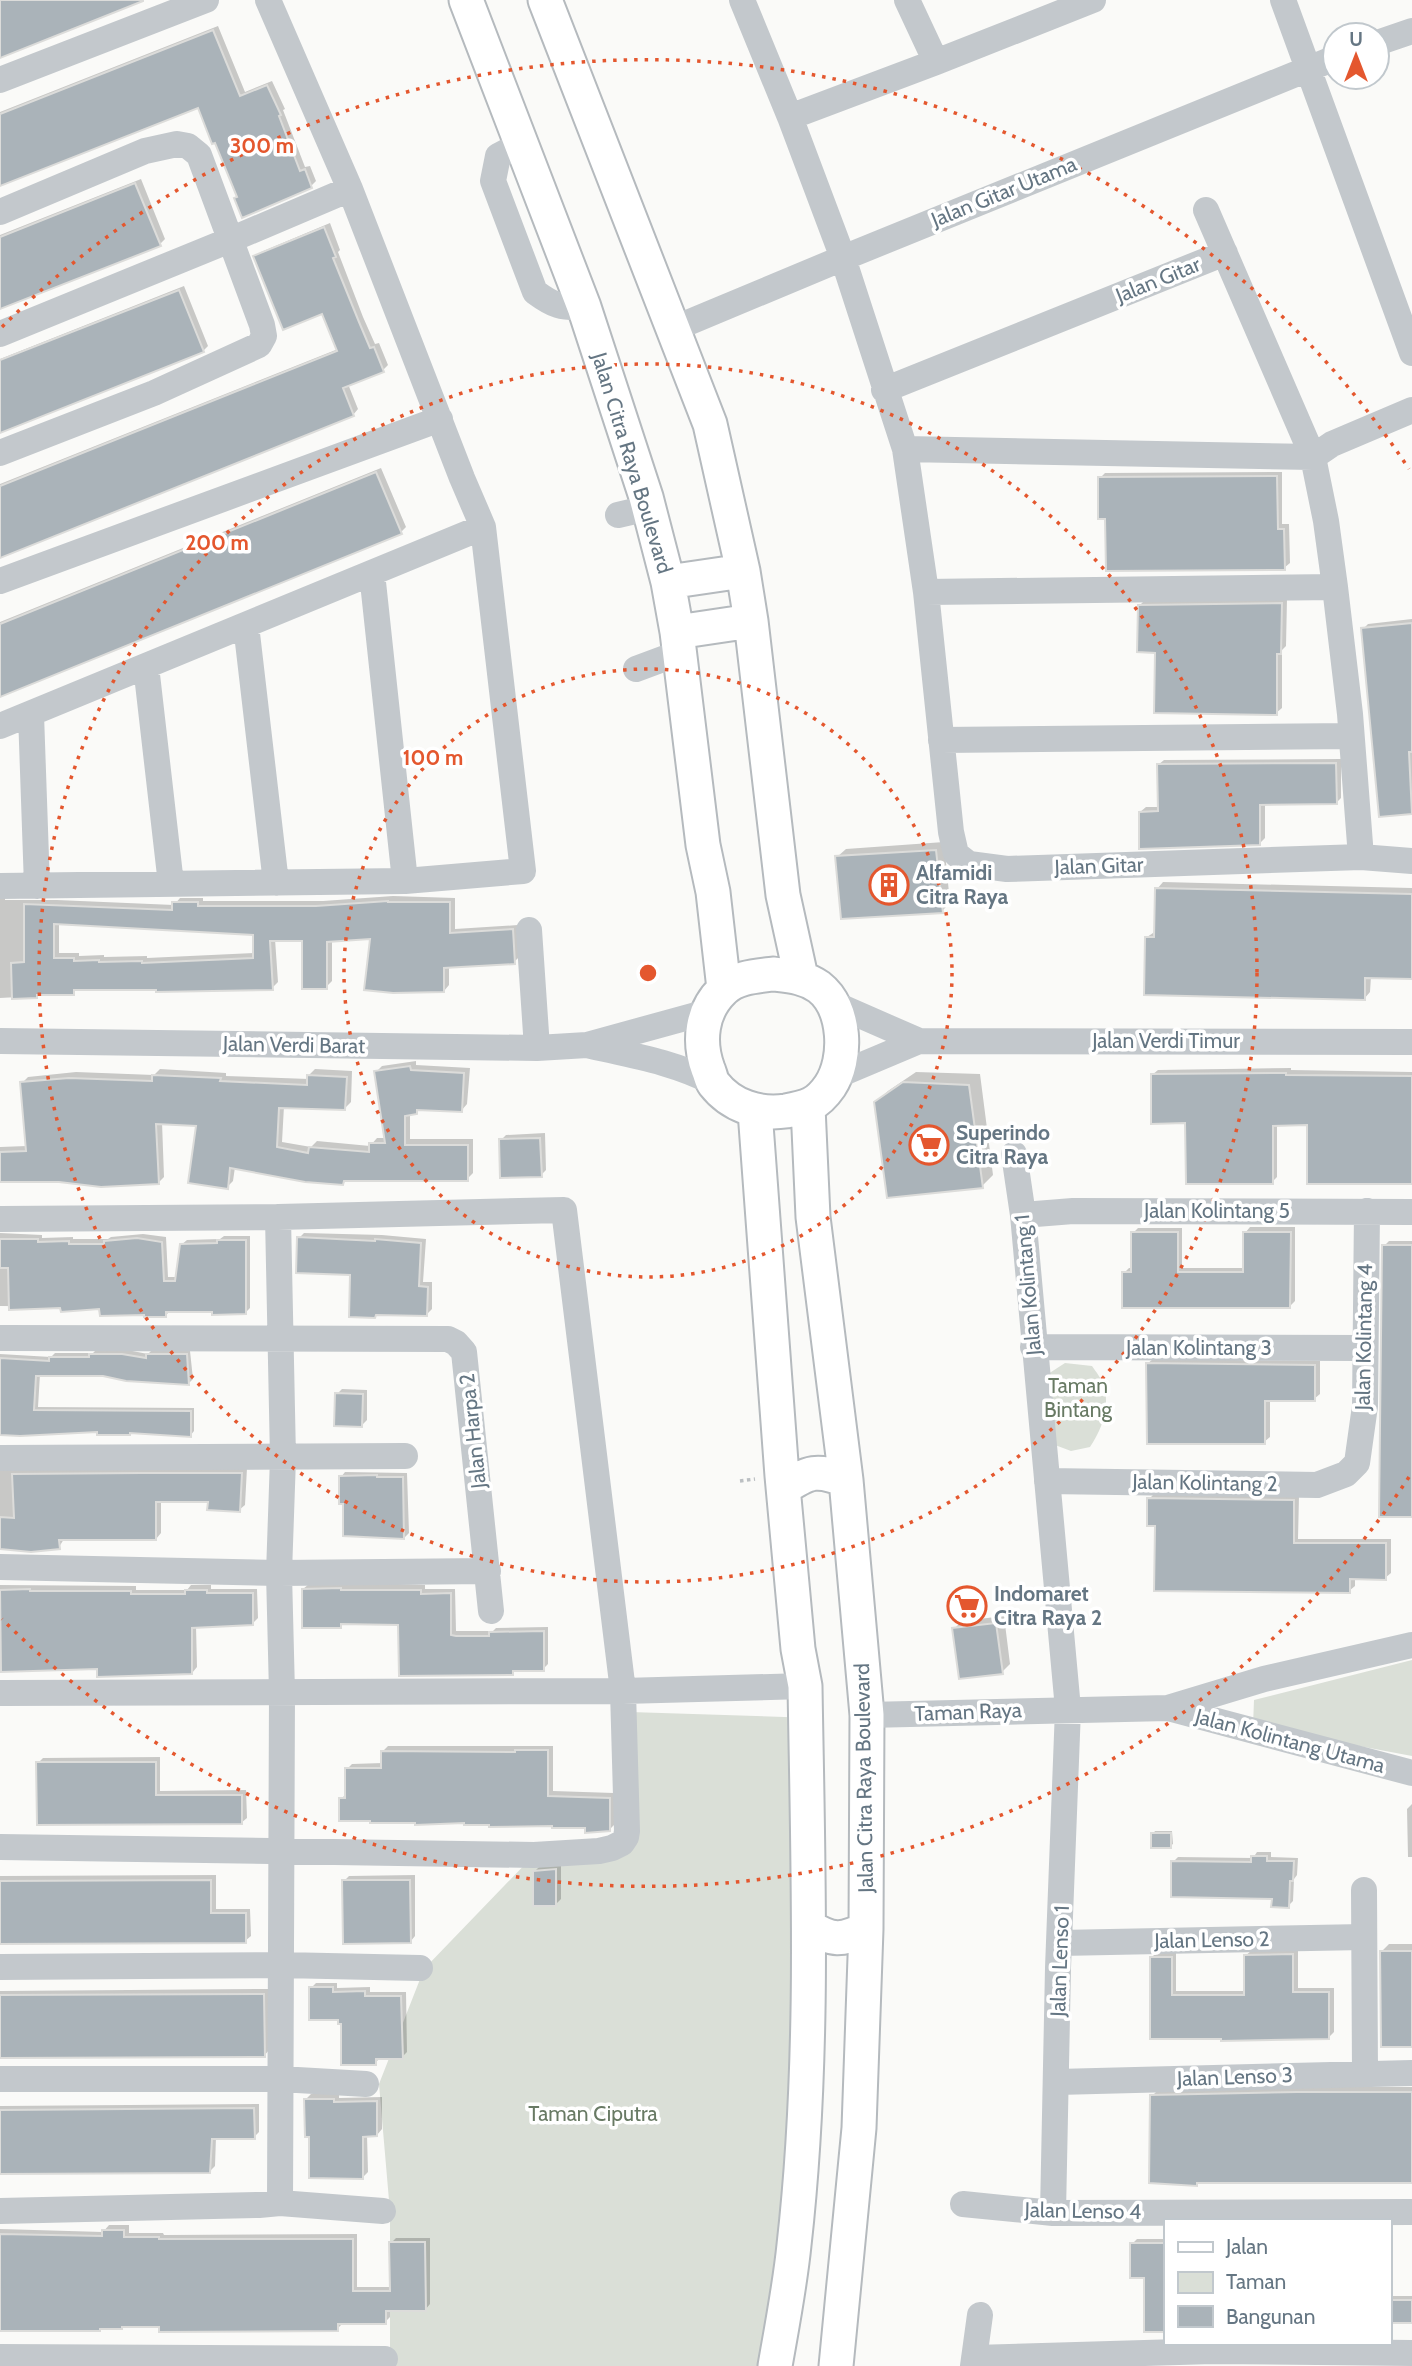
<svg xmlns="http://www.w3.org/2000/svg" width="1412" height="2366" font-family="Cabin,sans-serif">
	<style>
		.green { fill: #dadfd7 }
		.shadow { fill: #0003; fill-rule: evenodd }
		.building { fill: #aab3b9; stroke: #dcdcda; stroke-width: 2; fill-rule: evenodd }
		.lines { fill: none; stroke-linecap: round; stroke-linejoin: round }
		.major-casing { stroke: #b5babe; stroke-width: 37 }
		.path { stroke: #bbbfc2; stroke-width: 3.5; stroke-dasharray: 3.5 3.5; stroke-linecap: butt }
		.minor { stroke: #c3c8cc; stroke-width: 26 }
		.major { stroke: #fff; stroke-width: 33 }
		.ring { fill: none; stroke: #e4572e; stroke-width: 3.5; stroke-dasharray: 3.5 7 }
		.labels { text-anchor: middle; stroke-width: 7; stroke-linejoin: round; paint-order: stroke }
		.street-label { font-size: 21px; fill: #657683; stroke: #fff }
		.poi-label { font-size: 21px; font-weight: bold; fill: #657683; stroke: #fff; text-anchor: start }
		.park-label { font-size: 21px; fill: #687a64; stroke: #fff }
		.centre { fill: #e4572e; stroke: #fff; stroke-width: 3.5 }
		.ring-label { font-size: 21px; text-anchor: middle; font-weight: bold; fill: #e4572e; stroke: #fff; stroke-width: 7; stroke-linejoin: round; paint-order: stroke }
	</style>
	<rect width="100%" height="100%" fill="#fafaf8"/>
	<!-- green -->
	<path class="green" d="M1065 1363 1092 1366C1096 1372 1102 1379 1104 1386 1110 1408 1102 1429 1090 1447L1071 1451 1055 1445 1048 1374Z
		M1412 1660V1756L1253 1726 1254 1700Z
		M630 1712 814 1718 774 2366H390V2212L379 2084 424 1969 534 1855 629 1832Z"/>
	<!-- shadow -->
	<path class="shadow" d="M218 26 245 92 272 81 285 109 283 110 305 167 310 166 316 181 311 186 238 197 216 140 199 106 0 184V112Z
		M141 179 165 239 160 244 0 307V235Z
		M330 223 340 250 338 252 363 317 375 344 379 343 388 365 383 370 348 384 358 409 353 415 0 557V484L338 349 323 312 255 257 261 252Z
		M184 286 208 346 203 351 0 431V359Z
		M381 468 406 527 401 532 0 695V622Z
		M1282 472V524H1289L1290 563 1284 568 1107 517 1100 478 1105 473Z
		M1287 599 1286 646 1282 650V708L1276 713 1157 651 1139 606 1145 600Z
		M1412 619V812L1381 815 1363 629 1368 624Z
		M1341 759V798L1336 803H1265V838L1260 843 1140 812 1146 807H1159L1158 765 1164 760Z
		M944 842 950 903 942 911 837 857 846 849Z
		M1163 882 1412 888V977L1371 976 1370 992 1364 999 1147 937 1156 931 1157 889Z
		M393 896 455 898V929L518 925 520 956 514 962 449 966V985L444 991 372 937 332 939V981L326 987 303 939H275L278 982 272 988H78L73 993H39L36 996 0 998V897H5V900H57L174 905 180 898H203V901H323ZM59 923 255 933 254 953 147 958V956L104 957V955L79 956V953H59Z
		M416 1061V1065L470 1068 467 1104 461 1111 420 1108 416 1112 410 1113V1139H473V1173L467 1179H347L343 1184 235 1167 233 1181 227 1187 198 1124 162 1122 164 1177 158 1183 10 1181 0 1183V1147L27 1146 22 1083 28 1077 76 1072 154 1075 160 1069 226 1073V1076L309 1079V1075L315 1069 352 1071 351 1102 344 1109 284 1106 282 1142 311 1147 317 1141 370 1146 377 1138H386L376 1072 382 1066Z
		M1291 1068V1070L1412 1072V1183L1308 1124H1277V1177L1272 1182 1187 1122 1152 1075 1158 1070Z
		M916 1072 980 1074 993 1175 982 1186 876 1102 888 1091Z
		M545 1133 546 1170 541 1175 501 1140 506 1135Z
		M1250 1227H1295V1301L1290 1306 1124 1273 1129 1268H1133V1233L1138 1228H1182V1268H1245V1233Z
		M0 1233 42 1235V1238L73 1237V1239H108L111 1237 143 1234 166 1237 168 1277H177L181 1245 187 1240 220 1239 224 1236H250V1308L245 1313 171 1310 166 1315 101 1307 0 1306Z
		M304 1233 382 1235 426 1239 423 1282H432V1309L427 1314 352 1273 299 1238Z
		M1389 1241H1412V1515L1384 1246Z
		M96 1350H127L148 1354 152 1350 190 1351 193 1379 189 1383 103 1374H40L38 1407 194 1408V1431L190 1436 98 1430 0 1433V1354L51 1357 55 1353H93Z
		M1153 1359 1320 1361V1394L1314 1399H1270V1437L1264 1442 1147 1364Z
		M342 1389 367 1390V1420L361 1426 337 1394Z
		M0 1468H247L245 1505 239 1510 210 1500H161V1533L156 1539H64L59 1547 0 1548Z
		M345 1472 407 1473 409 1533 404 1538 344 1502 341 1477Z
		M1154 1494 1299 1496 1298 1539H1391V1573L1385 1578H1355V1586L1349 1591 1149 1499Z
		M309 1584H398L425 1585V1589H455L456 1631H493L496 1628 548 1627V1664L543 1669H517L512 1673 400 1624 344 1623 341 1626 303 1589Z
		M0 1585 136 1586V1590H187L191 1585H211V1589H257L258 1618 252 1624 196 1626 197 1667 192 1673 98 1668 0 1623Z
		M1004 1616 1010 1664 1002 1672 954 1629 962 1621Z
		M388 1746H553V1791L614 1793V1825L609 1830 587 1826 491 1825V1823L466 1821 417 1822 341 1799 347 1793V1769L352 1764 383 1763V1751Z
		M160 1757V1791L246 1790 247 1818 241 1823 38 1763 43 1758Z
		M1412 1804V1857H1408L1407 1809Z
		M1155 1831H1172L1173 1844 1170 1846 1153 1834Z
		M1257 1852H1271V1857L1298 1858 1297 1875 1294 1879 1293 1901 1288 1906 1273 1897 1173 1862 1178 1857 1253 1858Z
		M561 1865V1899L556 1904 535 1871 540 1866Z
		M216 1875V1909H250L251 1936 245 1941 0 1942V1876Z
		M415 1875V1936L410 1942 344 1881 349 1876Z
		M1389 1944H1412V2044L1382 1951Z
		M1298 1950V1988H1334V2032L1329 2037H1152L1151 1958 1157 1952H1176V1991H1245V1956L1251 1951Z
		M316 1983H337V1988L370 1987V1992H406L407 2052 402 2057 380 2058 375 2063 343 2023 311 1988Z
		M269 1989V2050L264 2056 0 2057V1991Z
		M1303 2087H1412V2181H1200L1197 2184 1152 2096 1157 2091Z
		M311 2094H339V2098L382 2097V2129L377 2135H367L368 2172 363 2177 311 2135 306 2099Z
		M259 2104V2132L254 2137H216L215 2166 210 2171 0 2172V2106Z
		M109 2225H129V2233H163L164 2235 357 2234V2287H391V2243L396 2238H430V2304L425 2310H390V2317L385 2322 342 2324 337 2329 160 2325 0 2330V2229L103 2232Z
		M1137 2239H1165V2330H1146V2277L1132 2244Z
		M1389 2296H1412V2321H1389Z"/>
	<!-- building -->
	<path class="building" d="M0 0H143V1L0 58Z
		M213 30 240 96 267 85 281 115 279 116 300 171 305 169 312 188 242 218 234 198 237 197 215 143 212 144 198 108 0 186V114Z
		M135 183 161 246 0 309V237Z
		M324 227 336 257 333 258 359 322 370 348 374 347 384 372 343 388 354 416 0 558V486L337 351 322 314 283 330 253 256Z
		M179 290 204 352 0 433V360Z
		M376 472 402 534 0 697V624Z
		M1277 476 1278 529H1284L1285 570 1106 571 1105 519H1098V477Z
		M1282 603 1281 654H1277V715L1154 713 1155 653 1137 652 1138 605Z
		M1412 623V752H1409L1412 814 1379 817 1361 628Z
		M1336 763 1337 804 1260 805V845L1139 849V812L1158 811 1157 764Z
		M936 850 943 913 841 919 835 856Z
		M1155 888 1412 894V979L1365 978V1000L1144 995 1145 937H1154Z
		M388 901V902H450V933L513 929 515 964 444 968V992L393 993 364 990 370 939 327 942V989H302V941H270L273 990 156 992V990H74V995H37V998L12 999 11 963 24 962V904L172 910V902H198V906H316ZM54 924 253 935V958L142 963V961L99 962V960L74 961V958H54Z
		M410 1066 411 1070 464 1073 462 1112 417 1110V1114L405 1116V1145H468V1181H344L343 1185 305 1182 230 1168 228 1189 188 1183 196 1126 156 1124 159 1184 101 1187 59 1182H0V1152L26 1151 20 1082 69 1078 152 1081V1075L221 1078 220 1081 307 1085V1075L347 1077 345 1110 279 1108 277 1147 308 1153 309 1147 369 1152V1143H385L374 1071Z
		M1286 1073V1075L1412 1076V1184H1307V1125L1273 1126V1184H1186L1185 1123 1151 1124V1074Z
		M903 1082 969 1085 983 1188 887 1198 874 1102Z
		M540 1138 542 1177 500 1178 499 1139Z
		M1131 1232H1178V1272H1243V1232H1291L1290 1308H1122V1272H1131Z
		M297 1237 375 1241V1239L421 1243 419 1286 428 1287 427 1316 376 1315 375 1318 349 1317 350 1275 296 1273Z
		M137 1238 162 1242 164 1281H175L180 1244 217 1243V1240H246V1314L212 1315V1312H166V1317H144V1315L100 1316 99 1309 61 1312 60 1308 9 1310 8 1268H0V1239H38V1242L69 1241V1244H104V1241Z
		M1382 1245H1412V1517H1379Z
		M89 1354H122L146 1358V1354H187L189 1385 126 1381 103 1376H36L34 1410 191 1411V1437L130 1433V1435H97V1432L20 1436 0 1435V1358L49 1361V1357H89Z
		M1146 1363 1315 1365V1401H1265V1444H1147Z
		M335 1393 363 1394 362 1427 334 1426Z
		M142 1473H242L240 1512 207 1510 208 1502H156V1540H59L60 1549 31 1552 0 1549V1517L14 1518 12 1474Z
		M377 1475V1477H403L404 1539 343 1536V1504H339V1476Z
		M1147 1498 1294 1500V1543H1386V1580L1350 1579V1593L1154 1591 1155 1526H1147Z
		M341 1588V1590H421V1594L451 1593V1635L456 1636H489V1632L544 1631V1671H513V1675L399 1676 398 1625 341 1624V1628H302V1589Z
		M30 1589V1591H131V1594H185V1590H207V1593H253V1625L192 1628V1674L97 1677V1669L1 1672 0 1590Z
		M996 1623 1003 1674 959 1679 952 1628Z
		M515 1750H548V1796L610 1798V1831L585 1833V1828H552V1826L489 1827V1825H464V1823L415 1825V1823H370V1821H339V1798H345V1768H381V1751L515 1752Z
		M36 1762H156V1795H242V1824L37 1825Z
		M1151 1833H1171V1848H1151Z
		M1251 1856H1267V1861H1294L1293 1881H1290L1289 1908 1271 1907 1272 1899 1171 1897V1861L1251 1862Z
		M556 1869V1906H533V1871Z
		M211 1880V1913H246V1943L0 1944V1881Z
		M342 1880H410L411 1943 343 1944Z
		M1380 1951H1412V2047H1381Z
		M1293 1954V1992H1329V2039L1221 2041V2039H1150V1957H1172V1995H1244V1955Z
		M309 1987H333V1992L365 1991V1996H401L403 2059H376V2065H341V2024H338V2020H309Z
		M264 1994 265 2057 0 2058V1995Z
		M1297 2092H1412V2183H1197V2186L1149 2183 1150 2095Z
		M304 2099H334V2102L377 2101V2136L363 2137V2179L309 2178V2137H305Z
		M254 2108 255 2139H212L210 2173 0 2174V2110Z
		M102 2230H124V2237H159V2239H353V2291H390L389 2242H425L426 2311H386V2324H338V2331L159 2332V2327H122V2329H100V2331H0V2234L102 2236Z
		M1130 2243H1165V2332H1144V2278H1130Z
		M1389 2300H1412V2323H1389Z"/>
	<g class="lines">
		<!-- major casing -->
		<g class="major-casing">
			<path id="major" d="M466 0 584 307 646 497 668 582 677 632 703 845 713 892 724 989
				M545 0 710 424 743 571 751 621 783 895 801 977
				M668 582 743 571
				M677 632 751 621
				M773 974C790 976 805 977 819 987 846 1008 848 1059 830 1086 817 1105 807 1107 786 1111 759 1115 731 1106 714 1084 711 1080 710 1073 708 1069 698 1042 701 1011 723 990 736 977 757 976 773 974Z
				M808 1107 813 1217 846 1480 867 1715 866 1929 859 2128 836 2366
				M755 1111 782 1476 798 1649 805 1686C808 1872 815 2060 794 2245 790 2285 782 2326 775 2366
				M784 1488C810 1471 816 1469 846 1480
				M809 1927C833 1941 841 1941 866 1929"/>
		</g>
		<!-- path -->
		<path class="path" d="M740 1481 755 1479"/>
		<!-- minor -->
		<path class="minor" d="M742 0 790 117 843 258 905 449 926 592 951 832 956 854 969 864 1007 869 1361 857 1412 861
			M907 0 936 62
			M1283 0 1412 353
			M1377 43 1412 31
			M0 80 206 0
			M790 117 936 62 1093 0
			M521 144 498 156 493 181 535 292C554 306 561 308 584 307
			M1206 210 1313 457 1326 521 1335 587 1350 714 1361 857
			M0 212 145 151 177 144 188 146 199 155 262 325 264 336 259 345 154 393 0 453
			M673 329 843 258 1335 58
			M0 334 230 240 350 189
			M884 390 1225 253
			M905 449 1313 457 1332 444 1412 410
			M618 515 648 508
			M372 573 405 881
			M0 581 440 419
			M926 592 1335 587
			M246 625 276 883
			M146 666 171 884
			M636 669 679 653
			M31 714 37 886
			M0 726 483 527
			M941 740 1351 736
			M0 886 405 881 523 871 483 527 462 478 350 189 268 0
			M529 930 537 1048
			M832 1003 919 1041
			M707 1012 587 1045C630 1055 674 1062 714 1083
			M0 1041 537 1048 587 1045
			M836 1076 919 1041 1412 1042
			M1014 1154 1023 1215 1068 1709 1058 1968 1053 2213
			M1023 1215 1073 1211 1412 1212
			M278 1217 283 1458 279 1573 282 1693 280 2203
			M0 1219 278 1217 564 1210 623 1691 627 1831 626 1837 622 1843 612 1848 599 1851 534 1855 0 1847
			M0 1338 448 1339 456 1343 464 1352 491 1611
			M1033 1347 1364 1348
			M0 1458 405 1456
			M1047 1481 1317 1485 1346 1474 1357 1463 1365 1406 1367 1211
			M0 1567 279 1573 488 1571
			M0 1693 623 1691 805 1686
			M1168 1708 1412 1773
			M867 1715 1168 1708 1264 1679 1412 1645
			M1364 1890 1365 2073
			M1060 1943 1364 1937
			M0 1967 281 1965 420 1968
			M0 2079H280L366 2084
			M1057 2082 1412 2073
			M963 2204 1053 2213 1412 2212
			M0 2211 259 2205 280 2203 383 2211
			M0 2357 385 2359
			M974 2358 1213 2351 1412 2353
			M973 2366 980 2315"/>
		<!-- major -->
		<use href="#major" class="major"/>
	</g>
	<!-- distance rings -->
	<g class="ring">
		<circle cx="648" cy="973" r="304"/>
		<circle cx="648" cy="973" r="609"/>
		<path d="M1409 1477A913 913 0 0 1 2 1619M2 327A913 913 0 0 1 1409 469"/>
	</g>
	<!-- icons -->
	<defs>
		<g id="building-ring" transform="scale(2.0125)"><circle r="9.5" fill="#fff" stroke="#e4572e" stroke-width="1.5"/><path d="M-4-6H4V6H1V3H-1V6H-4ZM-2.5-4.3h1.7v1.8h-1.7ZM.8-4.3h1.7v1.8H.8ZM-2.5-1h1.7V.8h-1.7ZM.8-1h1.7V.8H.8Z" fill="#e4572e"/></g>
		<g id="supermarket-ring" transform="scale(2.0125)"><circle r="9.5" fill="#fff" stroke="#e4572e" stroke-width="1.5"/><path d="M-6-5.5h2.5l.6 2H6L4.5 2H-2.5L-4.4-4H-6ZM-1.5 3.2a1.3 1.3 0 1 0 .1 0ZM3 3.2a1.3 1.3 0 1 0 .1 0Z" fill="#e4572e"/></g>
	</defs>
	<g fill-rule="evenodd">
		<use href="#building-ring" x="889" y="885"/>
		<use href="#supermarket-ring" x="929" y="1145"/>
		<use href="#supermarket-ring" x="967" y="1606"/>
	</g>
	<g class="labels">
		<!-- street labels -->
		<g class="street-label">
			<text transform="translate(1004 192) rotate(-22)" y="7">Jalan Gitar Utama</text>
			<text transform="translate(1158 280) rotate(-22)" y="7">Jalan Gitar</text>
			<text transform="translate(632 463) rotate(73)" y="7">Jalan Citra Raya Boulevard</text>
			<text transform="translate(1099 866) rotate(-2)" y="7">Jalan Gitar</text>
			<text x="1166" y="1048">Jalan Verdi Timur</text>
			<text transform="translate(294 1045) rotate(1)" y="7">Jalan Verdi Barat</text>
			<text x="1217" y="1218">Jalan Kolintang 5</text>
			<text transform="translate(1028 1285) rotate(-95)" y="7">Jalan Kolintang 1</text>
			<text transform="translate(1364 1337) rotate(-89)" y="7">Jalan Kolintang 4</text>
			<text x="1199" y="1355">Jalan Kolintang 3</text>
			<text transform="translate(473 1431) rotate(-96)" y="7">Jalan Harpa 2</text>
			<text transform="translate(1205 1483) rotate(1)" y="7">Jalan Kolintang 2</text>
			<text transform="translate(968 1712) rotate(-2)" y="7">Taman Raya</text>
			<text transform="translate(1290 1741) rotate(15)" y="7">Jalan Kolintang Utama</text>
			<text transform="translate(864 1778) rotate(-91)" y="7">Jalan Citra Raya Boulevard</text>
			<text transform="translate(1212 1940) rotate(-1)" y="7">Jalan Lenso 2</text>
			<text transform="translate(1060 1961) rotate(-88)" y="7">Jalan Lenso 1</text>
			<text transform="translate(1235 2077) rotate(-2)" y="7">Jalan Lenso 3</text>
			<text transform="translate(1083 2211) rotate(1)" y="7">Jalan Lenso 4</text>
		</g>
		<!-- poi labels -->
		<g class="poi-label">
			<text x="916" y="880">Alfamidi<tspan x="916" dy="24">Citra Raya</tspan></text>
			<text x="956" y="1140">Superindo<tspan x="956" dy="24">Citra Raya</tspan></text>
			<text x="994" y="1601">Indomaret<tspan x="994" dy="24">Citra Raya 2</tspan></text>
		</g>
		<!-- park labels -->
		<g class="park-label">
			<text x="1078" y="1393">Taman<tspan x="1078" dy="24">Bintang</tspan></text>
			<text x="593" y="2121">Taman Ciputra</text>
		</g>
	</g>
	<circle cx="648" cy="973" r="10" class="centre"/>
	<g class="ring-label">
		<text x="262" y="153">300 m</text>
		<text x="217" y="550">200 m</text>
		<text x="433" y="765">100 m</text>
	</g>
	<!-- legend -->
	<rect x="1164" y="2219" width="228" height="126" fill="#ffffff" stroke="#c1c8cd" stroke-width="2"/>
	<rect x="1178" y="2242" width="35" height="10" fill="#ffffff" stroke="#c1c8cd" stroke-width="2"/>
	<text x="1226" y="2254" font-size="21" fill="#657683">Jalan</text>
	<rect x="1178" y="2272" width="35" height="21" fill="#dadfd7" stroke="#c1c8cd" stroke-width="2"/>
	<text x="1226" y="2289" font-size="21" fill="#657683">Taman</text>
	<rect x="1178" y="2306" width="35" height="21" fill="#aab3b9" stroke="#c1c8cd" stroke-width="2"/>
	<text x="1226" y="2324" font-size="21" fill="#657683">Bangunan</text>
	<!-- north arrow -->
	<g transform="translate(1356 56)"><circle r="33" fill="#ffffff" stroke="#c1c8cd" stroke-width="2"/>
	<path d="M0-5L12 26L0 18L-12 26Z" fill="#e4572e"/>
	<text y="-10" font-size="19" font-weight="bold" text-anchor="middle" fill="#657683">U</text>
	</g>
</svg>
